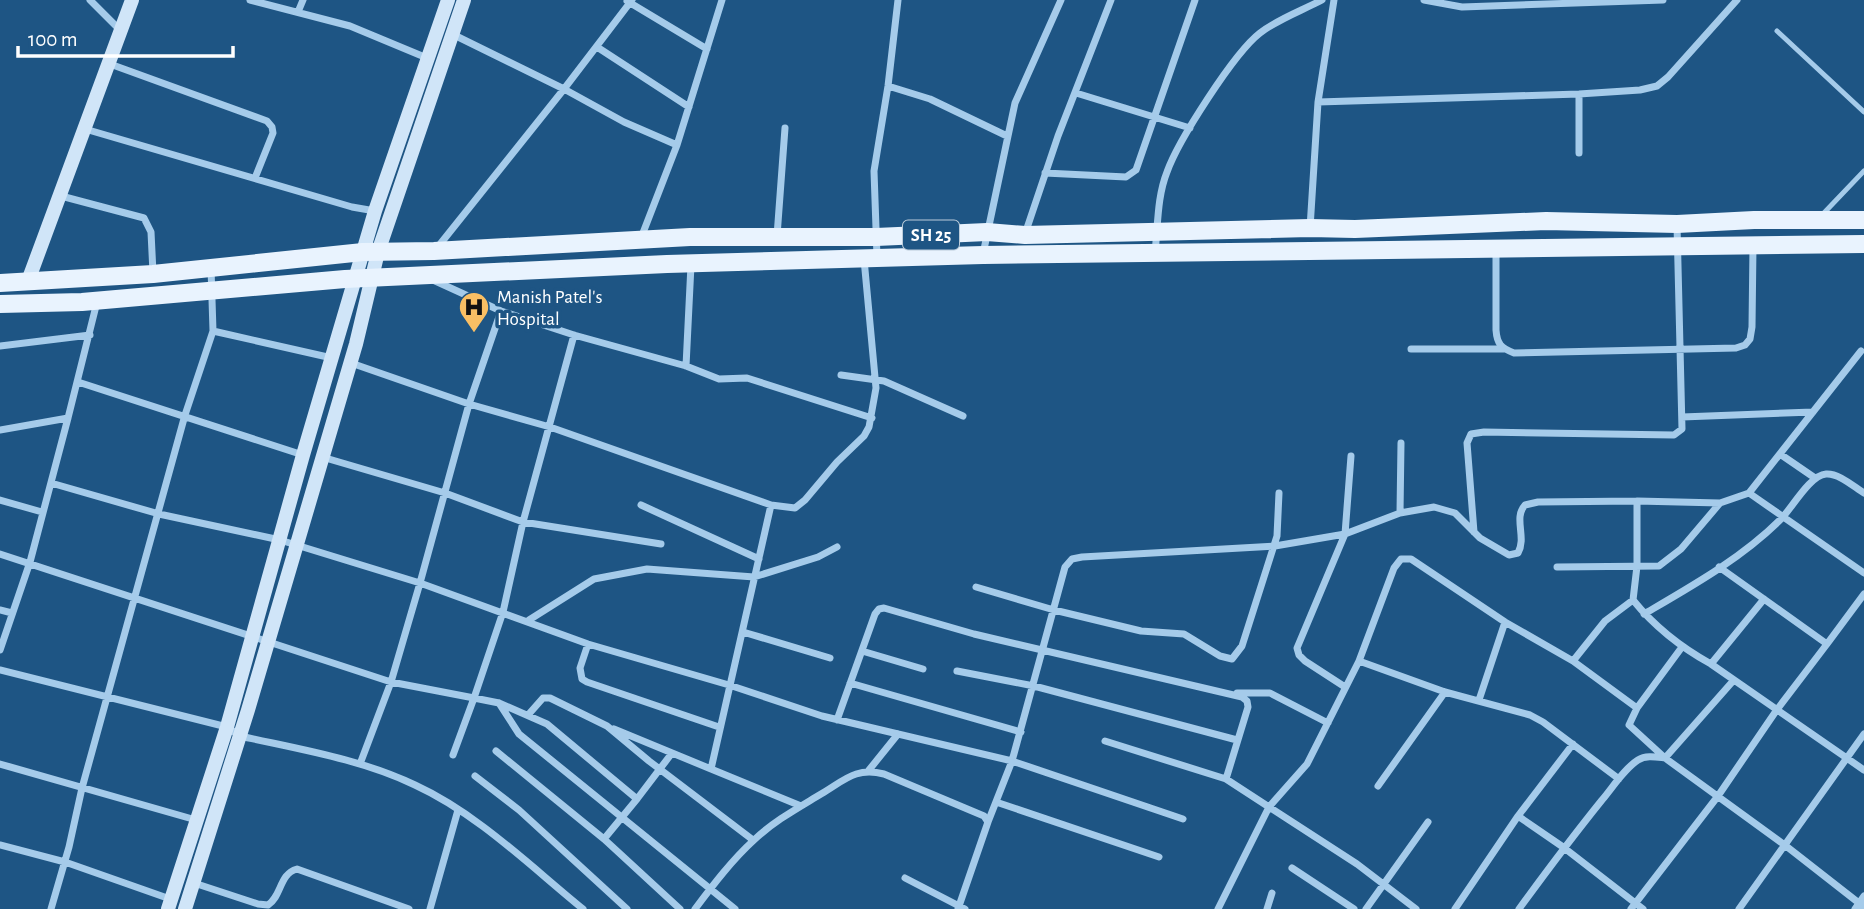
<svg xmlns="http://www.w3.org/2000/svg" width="1864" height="909" font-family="'Alegreya Sans',sans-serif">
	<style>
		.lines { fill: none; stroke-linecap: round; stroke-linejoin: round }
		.lane { stroke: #a5cbea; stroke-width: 5 }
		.street { stroke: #a5cbea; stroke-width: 7 }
		.secondary { stroke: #d0e5f8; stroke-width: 14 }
		.primary { stroke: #e9f3fe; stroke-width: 18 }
		.labels { text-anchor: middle; stroke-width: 7; stroke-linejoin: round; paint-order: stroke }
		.shield { fill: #1e5584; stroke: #bcccda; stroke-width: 2 }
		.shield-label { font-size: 18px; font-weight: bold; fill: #fff }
		.poi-label { font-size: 19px; fill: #fff; stroke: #1e5584; text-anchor: start }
	</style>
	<rect width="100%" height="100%" fill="#1e5584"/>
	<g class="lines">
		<!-- lane -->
		<path class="lane" d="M1777 31 1864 112
			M1822 215 1864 171"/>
		<!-- street -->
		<path class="street" d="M90 0 121 31
			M250 0 350 26 427 58
			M1424 0 1462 7 1663 0
			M627 1 707 49
			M298 12 303 0
			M452 34 564 89 624 122 677 145
			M597 47 689 107
			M110 64 267 121 272 127 273 133 255 178
			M888 86 930 99 1007 136
			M1076 93 1190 128
			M1318 102 1579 94 1640 90 1657 86 1668 77 1737 0
			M85 129 352 207 375 211
			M1579 153V94
			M1045 173 1126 177 1136 170 1195 0
			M61 196 144 218 151 232 153 273
			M1310 228 1318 102 1334 0
			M1025 234 1058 136 1111 0
			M777 236 785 128
			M641 238 677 145 722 0
			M437 248 564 89 632 0
			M1496 249V330C1497 344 1501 348 1514 353L1736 348 1745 345 1750 339 1752 327 1753 246
			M1155 252C1158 226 1157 197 1167 172 1178 141 1234 53 1260 33 1278 19 1301 11 1322 0
			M983 254 1015 103 1061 0
			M877 257 874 171 888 86 898 0
			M433 280 501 311 574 335 686 366 719 379 747 378 872 418
			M213 331 332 358
			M0 346 90 335
			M1411 349H1503
			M1861 351 1749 493 1864 573
			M351 363 469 404 550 427 771 505 795 508 805 500 837 462 864 436 869 427 876 388 864 259
			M686 366 691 265
			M841 375 884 381 963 416
			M78 382 303 455
			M1682 417 1813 412
			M0 430 68 418 97 302
			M1780 454 1815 478
			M322 457 445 493 523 522 661 544
			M51 483 159 514 280 540 420 583 588 644 729 685 822 716 1012 761 988 822
			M0 500 42 512
			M1637 501 1720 503
			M641 505 759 559
			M771 505 711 769 801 806
			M1400 513 1401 443
			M1474 532 1467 443 1471 434 1484 432 1674 435 1682 429 1677 225
			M0 554 391 682 474 698 503 612 523 522 574 335
			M1557 567 1659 566 1681 549 1720 503 1749 493
			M976 587 1054 610 1141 631 1184 634 1220 656 1232 659 1242 646 1277 536 1279 493
			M0 610 12 613
			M1644 614C1692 586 1742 558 1781 519 1792 508 1810 475 1826 474 1839 473 1854 487 1864 493
			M529 620 594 579 647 569 754 577 818 557 837 547
			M743 632 830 658
			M588 644 580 668 582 679 587 682 719 727
			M1827 644 1864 594
			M1682 647 1637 708 1629 725 1665 758 1733 681
			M0 650 30 562 68 418
			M862 651 923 669
			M1359 661 1445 692 1530 715 1543 722 1619 779
			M1573 661 1637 708
			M1711 664 1764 599
			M0 670 227 727 240 736C298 749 361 759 415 785 478 814 530 866 583 909
			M957 671 1034 686 1237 740
			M850 683 1021 732
			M1345 687 1305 661 1299 655 1297 648 1345 534 1351 456
			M1237 693H1270L1328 723
			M1479 700 1505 622
			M499 703 519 734 735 909
			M528 715 543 698H550L607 726 649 761 753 840
			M837 720 875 614 879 609 884 608 974 634 1242 697 1247 701 1248 707 1226 779
			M614 729 711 769
			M1105 741 1226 779 1269 807 1307 764 1359 661 1394 568 1401 559H1411L1505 622 1573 661 1605 621 1633 600
			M496 751 604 839 680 909
			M453 755 474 698 499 703 547 724 637 799 604 839
			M0 764 196 820
			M360 764 391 682 420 583 469 404 501 311
			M869 770 898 734
			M475 776 519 810 627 909
			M1378 786 1445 692
			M637 799 672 753
			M996 802 1159 857
			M1518 816 1563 847 1643 909
			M1183 819 1012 761 1065 567 1072 559 1082 557 1275 546 1345 534 1400 513 1434 507 1455 513 1480 538 1509 555 1518 553C1527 537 1513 518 1525 505L1538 502 1637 501V566L1633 600C1654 626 1682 648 1711 664L1864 770
			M0 845 65 862 173 900
			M1292 868 1354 909
			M905 878 965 909
			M194 883 258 904 268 905C282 896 279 874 297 869L409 909
			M51 909 69 847 82 788 185 415 213 331 211 268
			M430 909 458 810
			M695 909C713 885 732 860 754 840 774 821 798 808 821 794 845 780 855 767 884 774L984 816 988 822 958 909
			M1218 909 1269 807 1357 864 1416 909
			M1267 909 1272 893
			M1366 909 1428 822
			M1455 909 1518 816 1573 744
			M1519 909C1546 872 1573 836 1602 800 1613 787 1624 769 1638 760 1646 755 1656 757 1665 758L1786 846 1864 907
			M1631 909 1718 796 1776 711 1827 644 1719 567
			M1739 909 1864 734
			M1855 909 1864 896"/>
		<!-- secondary -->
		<path class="secondary" d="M28 281 132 0
			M168 909 227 727 303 455 375 211 448 0
			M185 909 248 710 356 344 378 252 464 0"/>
		<!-- primary -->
		<path class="primary" d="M0 283 153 274 363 252 434 251 690 237H876L987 232 1025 235 1310 228 1355 229 1546 221 1677 224 1754 220H1864
			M0 304 82 302 345 279 667 264 983 255 1864 244"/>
	</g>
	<!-- icons -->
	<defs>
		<g id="hospital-pin" transform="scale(1.575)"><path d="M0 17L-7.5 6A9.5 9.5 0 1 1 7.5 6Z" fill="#f9bf64" stroke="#1e5584"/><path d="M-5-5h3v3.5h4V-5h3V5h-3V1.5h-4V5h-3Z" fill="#111"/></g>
	</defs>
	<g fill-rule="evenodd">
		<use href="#hospital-pin" x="474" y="307"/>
	</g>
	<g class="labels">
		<!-- shield labels -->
		<rect class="shield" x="903" y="220.5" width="56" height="29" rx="5"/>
		<g class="shield-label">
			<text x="931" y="241">SH 25</text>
		</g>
		<!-- poi labels -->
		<g class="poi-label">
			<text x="497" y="303">Manish Patel's<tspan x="497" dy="22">Hospital</tspan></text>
		</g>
	</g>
	<!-- scale -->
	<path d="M18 46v10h215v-10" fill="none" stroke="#ffffff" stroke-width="3.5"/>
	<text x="28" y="46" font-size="21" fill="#ffffff" stroke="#1e5584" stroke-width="5" paint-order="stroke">100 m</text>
</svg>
